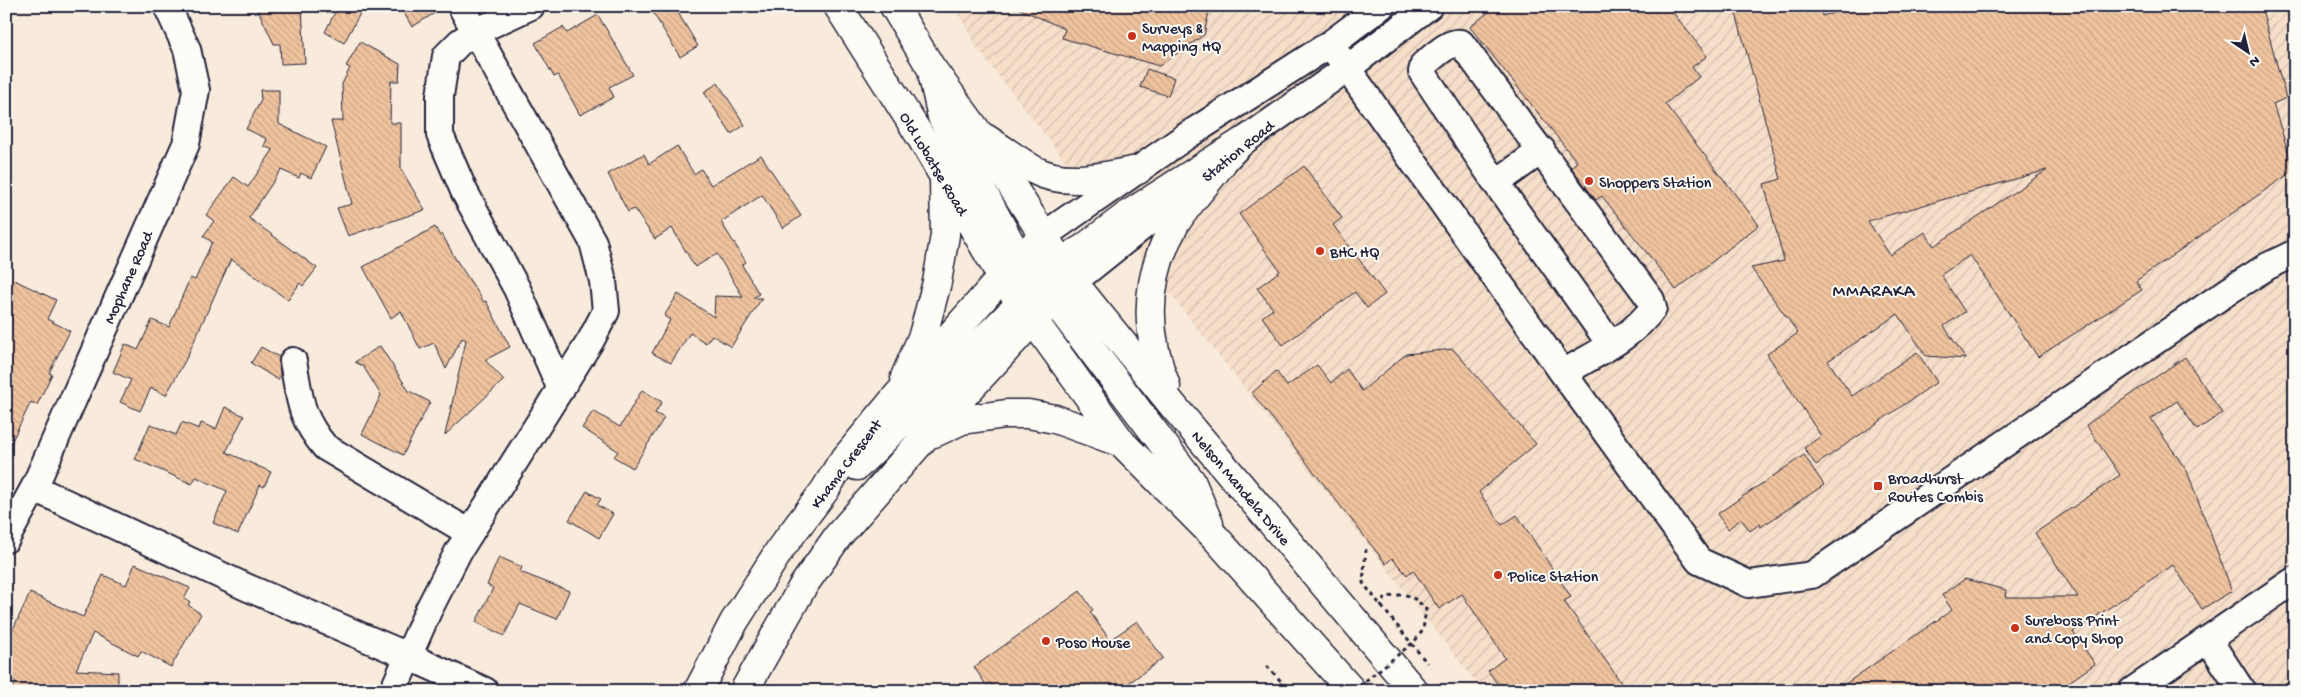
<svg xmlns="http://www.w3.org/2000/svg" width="2301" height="697" font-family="'Gochi Hand',sans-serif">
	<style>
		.industrial { fill: url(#industrial-furrows) }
		.building { fill: url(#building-back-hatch); stroke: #22223b; fill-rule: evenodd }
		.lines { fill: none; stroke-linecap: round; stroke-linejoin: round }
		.minor-casing { stroke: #22223b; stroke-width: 30 }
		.major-casing { stroke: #22223b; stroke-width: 31 }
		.path { stroke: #22223b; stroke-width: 3; stroke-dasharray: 4 4; stroke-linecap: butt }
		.minor { stroke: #fdfcf7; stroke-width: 26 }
		.major { stroke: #fdfcf7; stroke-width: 28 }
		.path-bridge { stroke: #22223b; stroke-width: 3; stroke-dasharray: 4 4; stroke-linecap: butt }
		.poi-dot { fill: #c8321e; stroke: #fdfcf7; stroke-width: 2 }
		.labels { text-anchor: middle; stroke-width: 4; stroke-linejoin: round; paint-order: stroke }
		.poi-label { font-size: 16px; fill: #22223b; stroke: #fdfcf7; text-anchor: start }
		.street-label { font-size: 16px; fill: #22223b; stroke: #fdfcf7 }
		.neighbourhood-label { font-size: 18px; letter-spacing: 1px; fill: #22223b; stroke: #fdfcf7 }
	</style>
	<defs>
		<pattern id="industrial-furrows" width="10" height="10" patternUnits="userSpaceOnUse" patternTransform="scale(1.25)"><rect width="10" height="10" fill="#f6dfc9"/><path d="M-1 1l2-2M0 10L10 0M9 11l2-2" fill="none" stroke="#d3bfae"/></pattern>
		<pattern id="building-back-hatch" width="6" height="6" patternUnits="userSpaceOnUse" patternTransform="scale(1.25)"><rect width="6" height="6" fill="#efc39e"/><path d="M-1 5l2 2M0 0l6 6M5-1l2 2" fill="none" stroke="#cda789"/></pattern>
	</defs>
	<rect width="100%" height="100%" fill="#f9ebdc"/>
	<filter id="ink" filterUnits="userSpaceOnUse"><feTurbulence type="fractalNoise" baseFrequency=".02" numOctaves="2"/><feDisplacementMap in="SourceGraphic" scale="10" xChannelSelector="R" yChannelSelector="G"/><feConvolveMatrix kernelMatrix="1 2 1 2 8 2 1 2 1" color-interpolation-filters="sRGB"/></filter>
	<g filter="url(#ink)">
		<!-- industrial -->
		<path class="industrial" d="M954 6H2295V691H1483L978 50Z"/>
		<!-- building -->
		<path class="building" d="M256 6H302L305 63 281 64 280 44H274Z
			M338 6H364L344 43 325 32Z
			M400 6H446L412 27Z
			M649 6H674L698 46 680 57Z
			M1013 6H1210L1204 35 1159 66 1062 38 1065 29Z
			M1496 6H1668L1707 56 1692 67 1699 77 1665 104 1759 225 1676 290 1602 196 1596 200 1571 167 1577 162 1470 27Z
			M1734 6H1820L1822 16 1859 6H2261L2286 98 2273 104 2294 170 2136 281 2142 290 2038 357 1970 255 1941 275 1965 312 1944 326 1966 359 1926 356 1898 314 1828 361 1852 396 1917 352 1937 382 1816 465 1804 448 1821 436 1767 354 1798 333 1751 268 1784 261 1764 184 1781 179ZM2047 170 1934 246 1925 232 1890 255 1868 221Z
			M598 15 633 75 609 87 614 97 580 115 558 75 554 77 535 43 563 27 567 33Z
			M360 42 400 64 399 81H391L390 123H401V169L425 210 348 236 337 208 352 204 331 121H343L342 84 350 68 346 66Z
			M1147 69 1174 78 1168 96 1140 87Z
			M718 83 745 125 731 134 704 92Z
			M260 90H279V124L326 147 311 178 301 173 299 178 281 170 249 218 317 268 303 286 300 283 288 300 231 259 186 359 166 395 151 388 140 411 120 402 131 380 113 372 125 344 138 350 152 320 169 327 190 278 195 280 212 242 203 236 214 221 206 215 234 177 248 187 273 150 264 146 267 139 246 129 261 100Z
			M677 146 694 174 701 169 711 185 761 155 801 216 783 228 762 195 721 222 746 262 742 265 759 294 753 298H762L731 347 712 335 706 343 690 333 671 363 652 353 670 320 664 316 678 294 714 317 715 296 743 297 717 254 695 267 672 228 655 239 634 209 628 212 608 174 644 154 649 164Z
			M1304 166 1342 218 1333 225 1385 294 1367 308 1355 292 1283 345 1262 317 1273 309 1257 288 1280 271 1239 214Z
			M435 227 440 236 442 234 455 258 484 302 486 301 510 347 485 360 504 380 445 435 466 340 462 338 446 369 434 343 420 349 401 311 391 318 363 267Z
			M6 276 56 300 47 319 70 331 49 373 52 374 37 405 31 402 6 453Z
			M380 346 409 391 430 402 403 455 362 434 381 395 363 366 355 362Z
			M261 347 279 357 280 375 278 380 251 363Z
			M1453 349 1536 444 1479 492 1502 525 1517 515 1571 597 1564 601 1627 691H1503L1488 671 1505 658 1462 594 1439 609 1413 570 1407 575 1392 558 1386 564 1252 393 1276 371 1287 386 1317 365 1331 383 1347 369 1362 391 1406 354Z
			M2185 357 2222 413 2197 430 2177 401 2151 419 2187 471 2232 591 2202 609 2173 565 2073 632 2095 664 2056 691H1835L1952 610 1942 595 1965 579 2006 590 2005 597H2078L2035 533 2120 475 2086 425Z
			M642 390 662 402 655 413 664 418 633 468 614 457 618 451 582 428 593 411 620 427Z
			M225 407 244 416 226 452 271 472 264 487 260 485 238 534 213 523 227 491 196 477 192 484 135 459 150 424 176 435 182 422 199 429 201 423 216 429Z
			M1804 455 1824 485 1761 527 1760 524 1750 531 1741 519 1728 529 1717 514Z
			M587 491 601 499 597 505 613 514 599 538 569 520Z
			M499 557 522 567 520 572 569 591 557 619 520 604 504 636 476 622 493 588 487 585Z
			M135 564 190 588 184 599 190 602 188 605 201 614 171 667 141 651 138 656 93 633 76 670 118 672V691H10L16 682 6 676V644L30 593 83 617 103 575 126 585Z
			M1080 591 1093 610 1090 612 1110 640 1137 621 1163 658 1118 691H996L990 683 986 685 974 667Z"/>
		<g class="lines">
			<!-- minor casing -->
			<g class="minor-casing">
				<path id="minor" d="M531 6 475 32 460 42 446 56 440 96V135L464 191 517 289 561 389
					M1330 44 1563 373 1699 561 1749 584 1812 575 2230 290 2268 266 2291 255 2295 258
					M1496 183 1542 150
					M1043 236 1185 137 1330 44 1381 6
					M1073 282 1222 163 1242 142 1349 67 1429 6
					M293 361C300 398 299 416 325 447L470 533
					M1563 373C1593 355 1632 338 1653 308L1651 300 1461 43C1448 41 1434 57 1424 64L1422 72 1496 183 1611 345
					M34 488 246 587 408 656 485 691
					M6 539 34 488 186 144 196 90 187 49 167 6
					M2208 639 2242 691
					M393 691 428 611 458 552 591 340 606 311 603 281 593 242 461 6
					M2132 691 2295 580"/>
			</g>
			<!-- major casing -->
			<g class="major-casing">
				<path id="major" d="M838 6 922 139 1002 277 1122 443 1215 537 1352 691
					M894 6 930 66 979 134 1073 282 1174 407 1414 691
					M933 77 942 117 1027 274
					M985 138C1001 148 1017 160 1034 170 1066 187 1104 176 1138 170
					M1043 236V272L1054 300 1191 481 1209 524
					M1045 271 1084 248 1129 214 1242 142
					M905 377 923 335 937 282 945 235 944 179
					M1166 386C1144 331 1145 276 1175 224 1188 203 1207 183 1222 163
					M934 433 962 420 1006 414H1028L1055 419 1122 443
					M857 466 1021 303 1036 293
					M698 691 734 622 781 548 825 490 840 465 898 395 1002 277 1043 236
					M744 691 803 586 838 536 925 437 1034 319 1073 282"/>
			</g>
			<!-- path -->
			<path class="path" d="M1366 549 1363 583 1427 663
				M1267 666 1290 691
				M1276 691 1282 683"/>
			<!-- minor -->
			<use href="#minor" class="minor"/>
			<!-- major -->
			<use href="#major" class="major"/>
			<!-- path-bridge -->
			<path class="path-bridge" d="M1353 691 1415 641 1423 630 1426 609C1411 594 1406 592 1385 598L1381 607"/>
		</g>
	</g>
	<!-- markers -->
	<g class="poi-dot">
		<circle cx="1132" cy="36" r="5"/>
		<circle cx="1589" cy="181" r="5"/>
		<circle cx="1320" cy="251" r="5"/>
		<rect x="1873" y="481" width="10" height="10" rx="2.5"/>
		<circle cx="1498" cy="575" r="5"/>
		<circle cx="2015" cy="628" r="5"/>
		<circle cx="1046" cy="641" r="5"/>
	</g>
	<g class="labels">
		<!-- poi labels -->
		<g class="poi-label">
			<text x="1142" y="33">Surveys &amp;<tspan x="1142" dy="18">Mapping HQ</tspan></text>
			<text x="1599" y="187">Shoppers Station</text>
			<text x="1330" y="257">BHC HQ</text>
			<text x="1888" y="483">Broadhurst<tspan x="1888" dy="18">Routes Combis</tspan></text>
			<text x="1508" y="581">Police Station</text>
			<text x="2025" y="625">Sureboss Print<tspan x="2025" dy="18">and Copy Shop</tspan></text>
			<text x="1056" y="647">Poso House</text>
		</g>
		<!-- street labels -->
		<g class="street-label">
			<text transform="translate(1237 150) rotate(-39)" y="6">Station Road</text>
			<text transform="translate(935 163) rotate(59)" y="6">Old Lobatse Road</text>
			<text transform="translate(127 277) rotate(-66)" y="6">Mophane Road</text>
			<text transform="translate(845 463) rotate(-53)" y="6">Khama Crescent</text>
			<text transform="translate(1242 487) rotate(50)" y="6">Nelson Mandela Drive</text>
		</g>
		<!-- neighbourhood labels -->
		<g class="neighbourhood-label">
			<text x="1874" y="296">MMARAKA</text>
		</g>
	</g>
	<!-- margin -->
	<rect width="2301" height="697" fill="none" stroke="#fdfcf7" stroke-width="25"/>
	<rect x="12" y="12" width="2276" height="672" fill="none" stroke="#22223b" stroke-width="2" filter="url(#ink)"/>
	<!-- north arrow -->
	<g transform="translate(2248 52) rotate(145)" stroke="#fdfcf7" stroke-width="4" paint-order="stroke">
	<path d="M0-4L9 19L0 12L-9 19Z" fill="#22223b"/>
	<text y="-8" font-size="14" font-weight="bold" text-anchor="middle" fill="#22223b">N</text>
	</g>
</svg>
